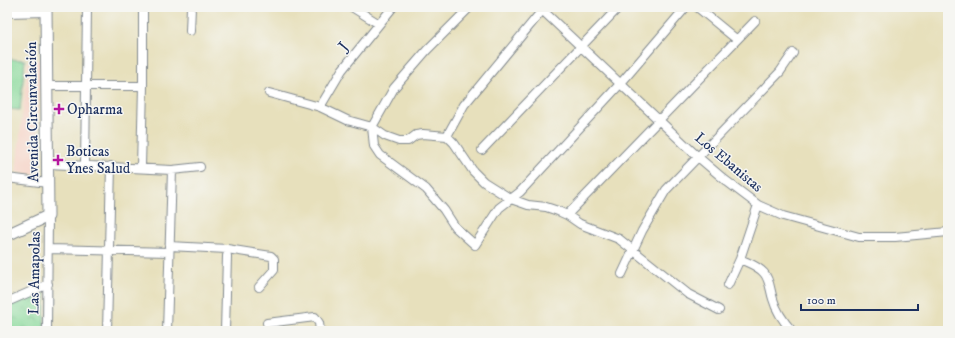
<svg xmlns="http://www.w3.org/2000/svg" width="955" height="338" font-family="'IM FELL DW Pica',serif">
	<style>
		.built { fill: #f6d2c5 }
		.park { fill: url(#park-crowns); stroke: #52847c }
		.pitch { fill: #88d99a; stroke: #52847c }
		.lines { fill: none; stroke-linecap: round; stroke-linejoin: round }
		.street-casing { stroke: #81888d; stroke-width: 10 }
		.secondary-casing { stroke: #81888d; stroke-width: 13 }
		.street { stroke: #fff; stroke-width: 8 }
		.secondary { stroke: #fff; stroke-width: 11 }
		.poi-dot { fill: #b5179e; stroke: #f6f6f2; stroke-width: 1.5 }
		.labels { text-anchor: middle; stroke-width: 3; stroke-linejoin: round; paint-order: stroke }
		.street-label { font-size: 15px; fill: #1b2f5e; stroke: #f6f6f2 }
		.poi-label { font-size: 15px; fill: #1b2f5e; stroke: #f6f6f2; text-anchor: start }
	</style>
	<defs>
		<pattern id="park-crowns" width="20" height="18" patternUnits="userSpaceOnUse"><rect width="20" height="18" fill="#88d99a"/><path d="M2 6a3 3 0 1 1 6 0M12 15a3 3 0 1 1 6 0" fill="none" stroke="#6eb081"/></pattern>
	</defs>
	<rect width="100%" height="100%" fill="#f6f6f2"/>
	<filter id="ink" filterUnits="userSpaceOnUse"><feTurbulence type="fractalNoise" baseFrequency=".025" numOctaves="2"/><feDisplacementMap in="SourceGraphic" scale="8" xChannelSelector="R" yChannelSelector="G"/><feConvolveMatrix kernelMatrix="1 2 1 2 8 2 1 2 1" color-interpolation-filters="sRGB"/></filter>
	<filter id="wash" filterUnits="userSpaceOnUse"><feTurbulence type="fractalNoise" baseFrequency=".012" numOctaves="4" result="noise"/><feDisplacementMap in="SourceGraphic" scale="16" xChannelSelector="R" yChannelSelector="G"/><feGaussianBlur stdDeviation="0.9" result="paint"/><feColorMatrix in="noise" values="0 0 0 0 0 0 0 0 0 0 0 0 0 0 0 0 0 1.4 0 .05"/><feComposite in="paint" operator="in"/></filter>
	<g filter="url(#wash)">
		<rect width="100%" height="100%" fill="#e7e0bc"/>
		<!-- built -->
		<path class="built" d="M28 60H40L37 175 16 172Z"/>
		<!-- park -->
		<path class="park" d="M38 293 45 294 44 331H7V306Z"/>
		<!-- pitch -->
		<path class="pitch" d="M7 59 25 60 20 110 7 109Z"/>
	</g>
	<g filter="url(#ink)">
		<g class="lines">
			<!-- street casing -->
			<g class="street-casing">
				<path id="street" d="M352 7 379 24
					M470 7 427 50 394 88 372 127 374 146 380 155 426 189 444 210 455 227 475 245 499 208 520 192 621 83 686 7
					M539 7 698 157 725 180 758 205 783 216 859 237H895L948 232
					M697 7 736 39
					M7 13 46 12
					M190 31 191 7
					M48 86H143
					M269 93 320 107 347 120 372 127 385 136 399 141H408L416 135 423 134 447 136 454 143 473 171 484 182 511 199 528 205 546 207 558 211 567 215 580 224 619 239 688 294 719 310
					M320 107 342 70 393 7
					M447 136 464 105 545 7
					M482 150 619 7
					M48 164 172 170 200 167
					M85 165 87 7
					M141 167 143 86V7
					M7 178 48 183
					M567 215 755 21
					M169 246 227 249 271 256 274 259V270L259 287
					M49 249 169 252
					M740 259C748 263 757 265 764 273 770 280 770 290 773 299 776 310 784 322 792 331
					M622 274 642 231 666 190 780 72 793 53
					M728 285 740 259 758 205
					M7 302 48 284
					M267 323 315 317 319 323 320 331
					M47 331 48 216
					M107 331 111 166
					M167 331 172 170
					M225 331 227 256"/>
			</g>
			<!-- secondary casing -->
			<g class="secondary-casing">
				<path id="secondary" d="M7 235 48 216 46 7"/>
			</g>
			<!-- street -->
			<use href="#street" class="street"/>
			<!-- secondary -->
			<use href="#secondary" class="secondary"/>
		</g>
	</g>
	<!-- markers -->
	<g class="poi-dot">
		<path d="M57 103h4v4h4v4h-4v4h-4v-4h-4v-4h4z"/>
		<path d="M56 154h4v4h4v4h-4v4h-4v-4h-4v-4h4z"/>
	</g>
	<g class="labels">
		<!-- street labels -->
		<g class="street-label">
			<text transform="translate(343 46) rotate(-51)" y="5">J</text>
			<text transform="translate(32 112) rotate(-91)" y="5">Avenida Circunvalación</text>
			<text transform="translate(729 162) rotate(40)" y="5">Los Ebanistas</text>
			<text transform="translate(34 273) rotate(-89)" y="5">Las Amapolas</text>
		</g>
		<!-- poi labels -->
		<g class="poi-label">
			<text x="67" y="114">Opharma</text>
			<text x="66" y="156">Boticas<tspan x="66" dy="17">Ynes Salud</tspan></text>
		</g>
	</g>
	<!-- margin -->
	<rect width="955" height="338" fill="none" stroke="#f6f6f2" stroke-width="24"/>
	<!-- scale -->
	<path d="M801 304v6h117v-6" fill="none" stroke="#1b2f5e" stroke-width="2"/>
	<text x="807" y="304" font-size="12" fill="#1b2f5e" stroke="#f6f6f2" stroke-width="3" paint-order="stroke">100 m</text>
</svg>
